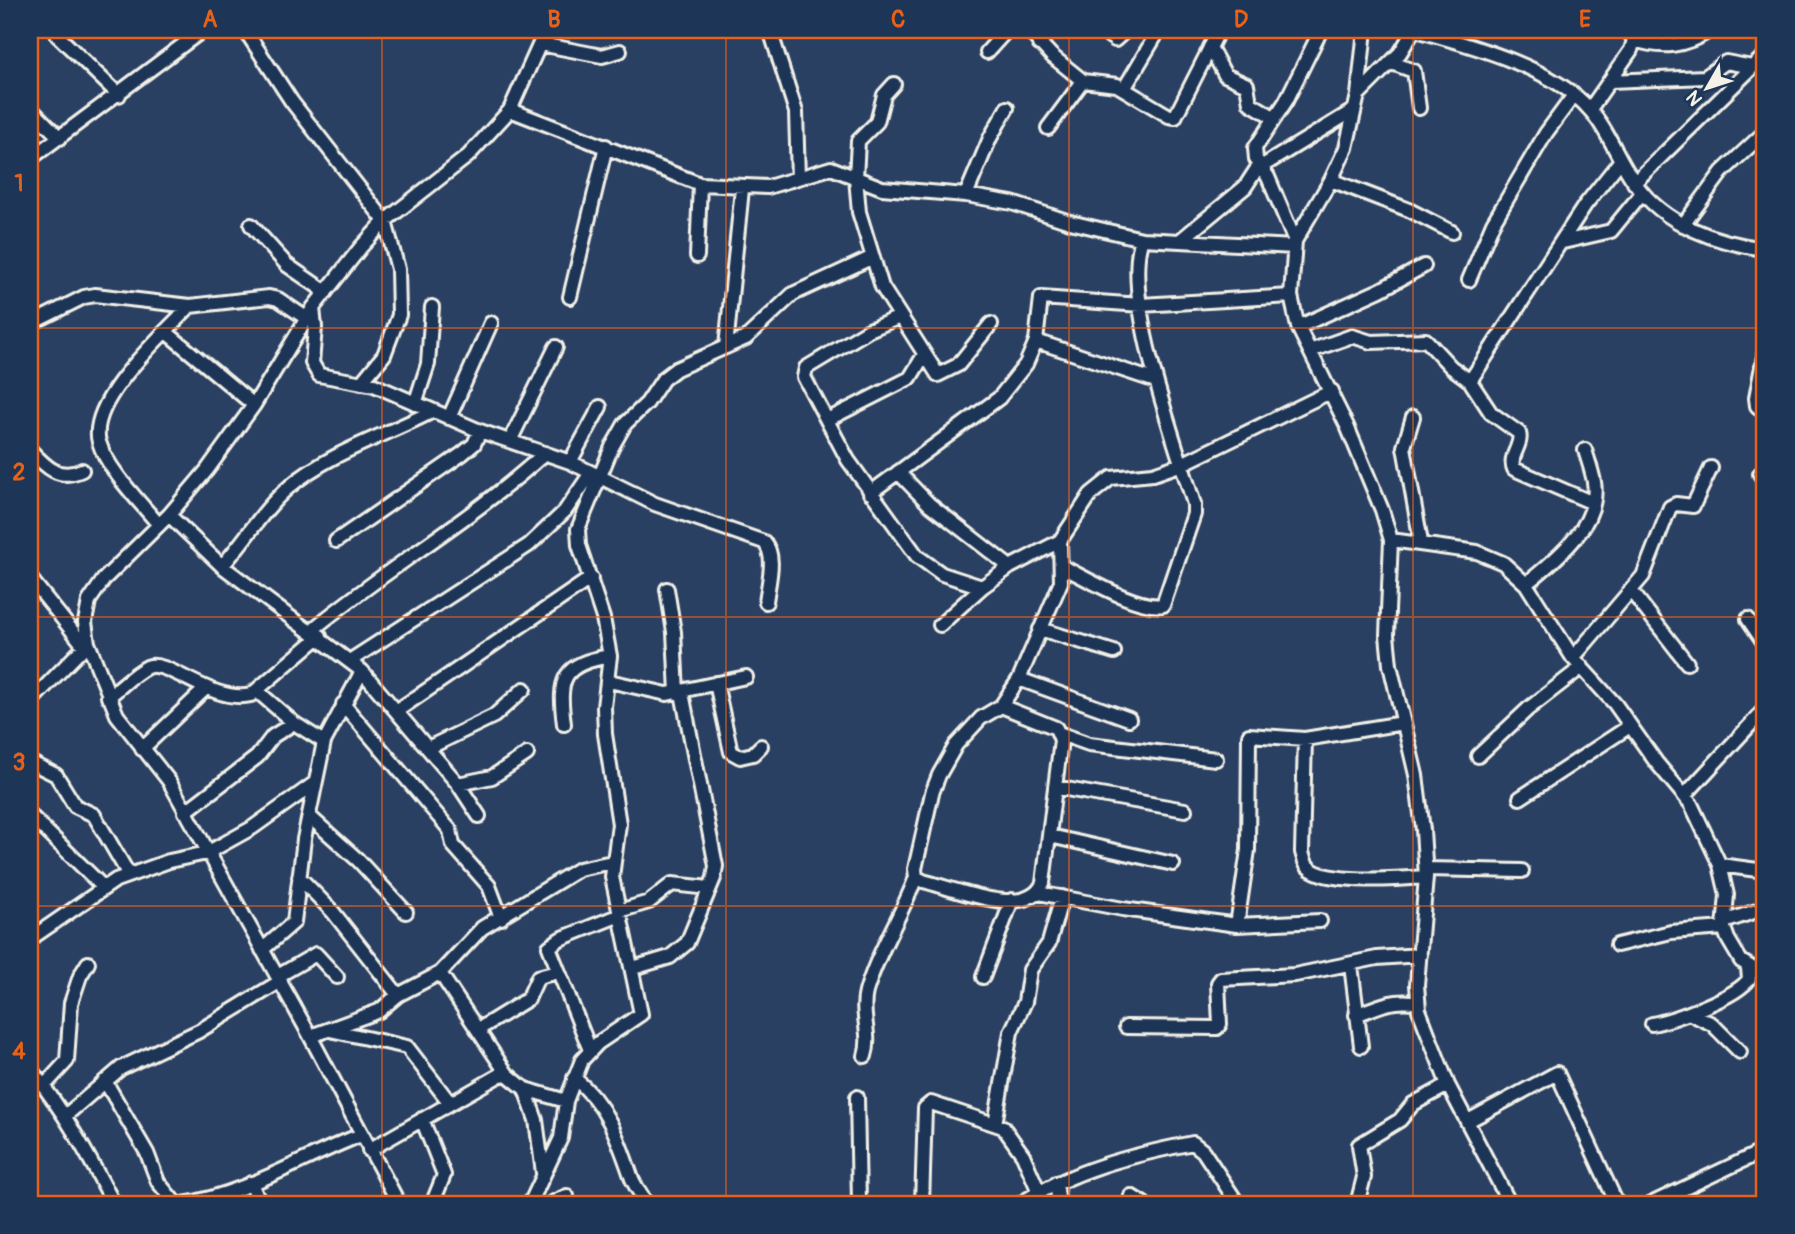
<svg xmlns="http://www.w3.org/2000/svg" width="1795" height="1234" font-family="Pangolin,sans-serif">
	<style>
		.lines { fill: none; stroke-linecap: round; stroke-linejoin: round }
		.minor-casing { stroke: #f4f1e8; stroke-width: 18 }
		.minor { stroke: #1d3557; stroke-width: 12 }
		.grid { fill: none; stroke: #e96117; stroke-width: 2; stroke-opacity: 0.55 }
		.neatline { fill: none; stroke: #e96117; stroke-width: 2.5 }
		.grid-label { font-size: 23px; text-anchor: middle; font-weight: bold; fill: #e96117 }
	</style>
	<rect width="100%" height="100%" fill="#2a4063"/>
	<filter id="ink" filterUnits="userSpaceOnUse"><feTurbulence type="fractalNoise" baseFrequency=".0143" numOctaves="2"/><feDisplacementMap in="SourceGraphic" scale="14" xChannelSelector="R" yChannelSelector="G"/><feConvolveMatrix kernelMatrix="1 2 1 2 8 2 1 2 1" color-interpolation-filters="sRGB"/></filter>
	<g filter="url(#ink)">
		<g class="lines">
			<!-- minor casing -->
			<g class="minor-casing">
				<path id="minor" d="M56 30 57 35 119 95
					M245 30 292 102 385 221 398 269 399 315 384 355 361 383
					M770 30 796 112 798 178
					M1028 30 1052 56 1083 81 1048 128
					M1101 30 1115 40 1126 30
					M1365 30 1358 95 1346 148 1331 180 1295 241 1291 296 1298 327 1347 426 1382 510 1391 540 1387 635 1390 665 1416 775 1423 830 1426 877 1417 985 1419 1010 1448 1085 1510 1204
					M1416 30C1469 45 1553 67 1590 110 1609 131 1618 160 1635 183 1664 225 1717 243 1765 249
					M1763 30 1765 32
					M1634 40C1663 49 1684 47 1711 30
					M540 44 602 56 620 51
					M1039 44 1050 30
					M1210 47 1225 75 1247 85 1250 103 1275 118
					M987 52 1007 30
					M1392 63 1414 71 1419 108
					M1083 81 1117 85 1169 116 1175 117 1219 30
					M1610 81 1705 77 1726 62 1752 67
					M894 84 884 95 877 122 858 141 856 178 859 212 882 287 938 375 958 365 991 324
					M1124 89 1159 30
					M1358 95 1400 53 1414 30
					M30 108 60 138
					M1590 109 1631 50 1634 40 1628 30
					M510 110 700 184 768 187 831 168 882 188 966 195 1012 203 1070 222 1142 239 1294 247
					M30 159 203 30
					M1331 180 1409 210 1452 232
					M1634 183 1765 55
					M966 195 990 138 1007 108
					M251 225 287 265 326 292
					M1683 225 1722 172 1765 132
					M1182 239 1245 187 1256 170 1354 110
					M1295 241 1268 177 1256 159 1255 148 1286 101 1321 30
					M1563 242 1611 231 1642 193
					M697 256 700 184
					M1469 280 1493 223 1546 133 1574 95
					M570 297 606 146
					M313 308 315 327 312 363 319 375 374 385 480 431 570 462 655 504 764 542C777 556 768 583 766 602
					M900 317 869 330 806 368 804 377 848 460 917 556 942 574 982 587
					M30 324 84 297 95 295 190 306 269 297 278 299 306 318
					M1298 327 1380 290 1424 266
					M166 332 254 405
					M1036 341 1156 381
					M726 347 742 189
					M1310 351 1352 336 1371 342 1426 340 1451 367 1470 381 1491 413 1519 433C1523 445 1508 456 1514 469L1593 503
					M1765 351 1756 398 1757 406 1765 412
					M1470 381 1585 205 1621 160
					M415 404 428 364 432 307
					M1413 417 1404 447 1421 542
					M449 418 491 323
					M829 419 910 378 924 355
					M510 441 556 347
					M30 450C46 467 59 481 82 470
					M570 462 600 407
					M898 472 929 504 1010 567
					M1760 474 1765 480
					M870 493 999 398 1026 364 1036 341 1041 298 1141 305 1291 296
					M169 515 222 566 362 671 458 784 479 816
					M159 525C141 503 107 469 99 442 87 401 164 334 190 306
					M1391 540 1477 552 1503 563 1526 584 1573 658 1615 704 1656 762 1691 804 1720 865 1727 895 1724 928 1728 939 1741 961 1765 976
					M336 541 462 454 474 444 480 431
					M222 566C245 541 263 509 289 487 330 452 385 436 433 411
					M1061 566C1086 578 1138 610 1163 605L1194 514V504C1176 444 1121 296 1142 239
					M30 578 85 647
					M1526 584C1555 560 1601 525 1594 482 1592 471 1588 460 1585 450
					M667 589 674 632 677 693
					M1632 592 1687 663
					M1748 619 1765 644
					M940 625 982 587 1010 567 1060 541
					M1040 629 1114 652
					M311 631C386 568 472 520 545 453
					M1573 658 1643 576 1670 507 1676 504 1693 506 1711 468
					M351 660 529 545 565 511 591 473
					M1019 679 1129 719
					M609 681 667 694 746 677
					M716 683 731 752 740 757 753 754 761 746
					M257 691 294 723 324 742
					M108 697C120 688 133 674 147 667 167 658 212 704 251 695L320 636
					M30 702 88 643
					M343 704 450 830 453 845 489 886 501 918
					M1001 706 1056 728 1061 740 1043 883C1027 921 953 888 923 881L916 877 915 869 932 793 939 775 956 745 981 718 1001 706 1019 679 1061 582 1060 541 1091 494 1111 478 1153 474 1182 464 1332 391
					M398 710 591 578
					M564 724C558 678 562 664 610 656
					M1061 734 1089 744 1216 759
					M1305 739 1302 852C1304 859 1305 866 1312 870 1334 884 1400 879 1426 877
					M428 748 494 716 524 689
					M142 749 204 690
					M1478 756 1528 709 1582 667
					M30 762 56 775 75 806 94 815 129 875
					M458 784 492 777 527 754
					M1055 787 1185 810
					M1685 795 1765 709
					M1520 798 1630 726
					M185 812 257 757 273 736 294 723
					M30 815 103 887
					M309 816 358 860 406 912
					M1050 836 1173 864
					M1720 865 1765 871
					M1426 869 1522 871
					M299 877 333 912 398 995
					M1039 893 1123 909 1237 925 1320 921
					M619 911 649 902 672 884 709 888
					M1724 922 1765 908
					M1237 925 1248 850 1249 735 1305 739 1403 723
					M30 939 116 880 169 861 207 853 252 828 315 783
					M1617 945 1671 932 1724 928
					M262 950 294 922 304 839 324 742 362 671
					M1351 965 1361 1046
					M633 968 670 957 687 943 714 878 716 866 682 693
					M440 973 507 1074
					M278 976 316 954 337 977
					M983 977 1012 900
					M1689 1013 1712 1024 1740 1052
					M1356 1015C1378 1006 1395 998 1418 1003
					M1652 1024C1674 1020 1737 997 1749 979L1748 968
					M1126 1027 1217 1028 1220 1024 1218 983 1221 979 1295 975 1377 958 1420 955
					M479 1029 528 999 538 977 557 972
					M330 1030 407 1047 450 1103
					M311 1036 379 1011 398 995 440 973 482 928 579 869 612 862
					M590 1050 549 947 560 939 620 915
					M865 1056C872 1035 860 1014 866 992 877 953 902 915 916 877
					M30 1069C64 1110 89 1157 114 1204
					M574 1078C606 1103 618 1138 631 1176 634 1186 642 1194 646 1204
					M105 1081 147 1153 158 1182 176 1204
					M44 1086 67 1061 71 1003 80 976 88 963
					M525 1089 536 1120 543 1173
					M857 1097 859 1204
					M65 1116 121 1068 199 1031 281 981
					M422 1119 444 1175 435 1197 438 1204
					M1468 1121 1557 1073 1617 1204
					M995 1124 1011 1032 1025 1002 1030 970 1049 943 1062 897
					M369 1150 500 1075 507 1074 525 1089 566 1101
					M251 1183 260 1204
					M1056 1183 1059 1204
					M1131 1196 1144 1204
					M183 1204C246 1194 303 1157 361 1135
					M399 1204 308 1032 169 781 117 715 88 643 85 622 89 601 104 579 169 515 207 470 254 405 313 308 361 247 385 221 468 156 510 110 546 30
					M530 1204 561 1138 566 1101 582 1060 598 1043 641 1014 612 877 619 824 605 734 604 707 610 656 603 618 579 545 578 529 612 447 625 424 647 403 663 379 676 369 746 338 793 294 873 257
					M550 1204 567 1196
					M922 1204 925 1108 931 1103 1003 1127 1023 1155 1039 1192
					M1020 1204C1072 1170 1132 1155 1193 1143L1203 1151 1238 1204
					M1357 1204 1364 1177 1359 1145 1400 1120 1413 1104 1448 1085
					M1651 1204 1765 1150"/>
			</g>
			<!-- minor -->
			<use href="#minor" class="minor"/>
		</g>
	</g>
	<!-- grid -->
	<path class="grid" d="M382 30V1204M726 30V1204M1069 30V1204M1413 30V1204M30 328H1765M30 617H1765M30 906H1765"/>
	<!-- margin -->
	<rect width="1795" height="1234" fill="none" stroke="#1d3557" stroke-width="77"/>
	<!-- north arrow -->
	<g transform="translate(1707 88) rotate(231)" stroke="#1d3557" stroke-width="5" paint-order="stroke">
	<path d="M0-5L12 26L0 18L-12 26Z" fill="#f4f1e8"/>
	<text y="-10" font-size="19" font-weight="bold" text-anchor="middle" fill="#f4f1e8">N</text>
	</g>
	<rect x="38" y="38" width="1718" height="1158" class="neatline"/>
	<g class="grid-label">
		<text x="210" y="27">A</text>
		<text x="554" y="27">B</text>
		<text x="898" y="27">C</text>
		<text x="1241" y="27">D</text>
		<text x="1585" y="27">E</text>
		<text x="19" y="191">1</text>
		<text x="19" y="480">2</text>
		<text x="19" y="770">3</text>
		<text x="19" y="1059">4</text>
	</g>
</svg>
